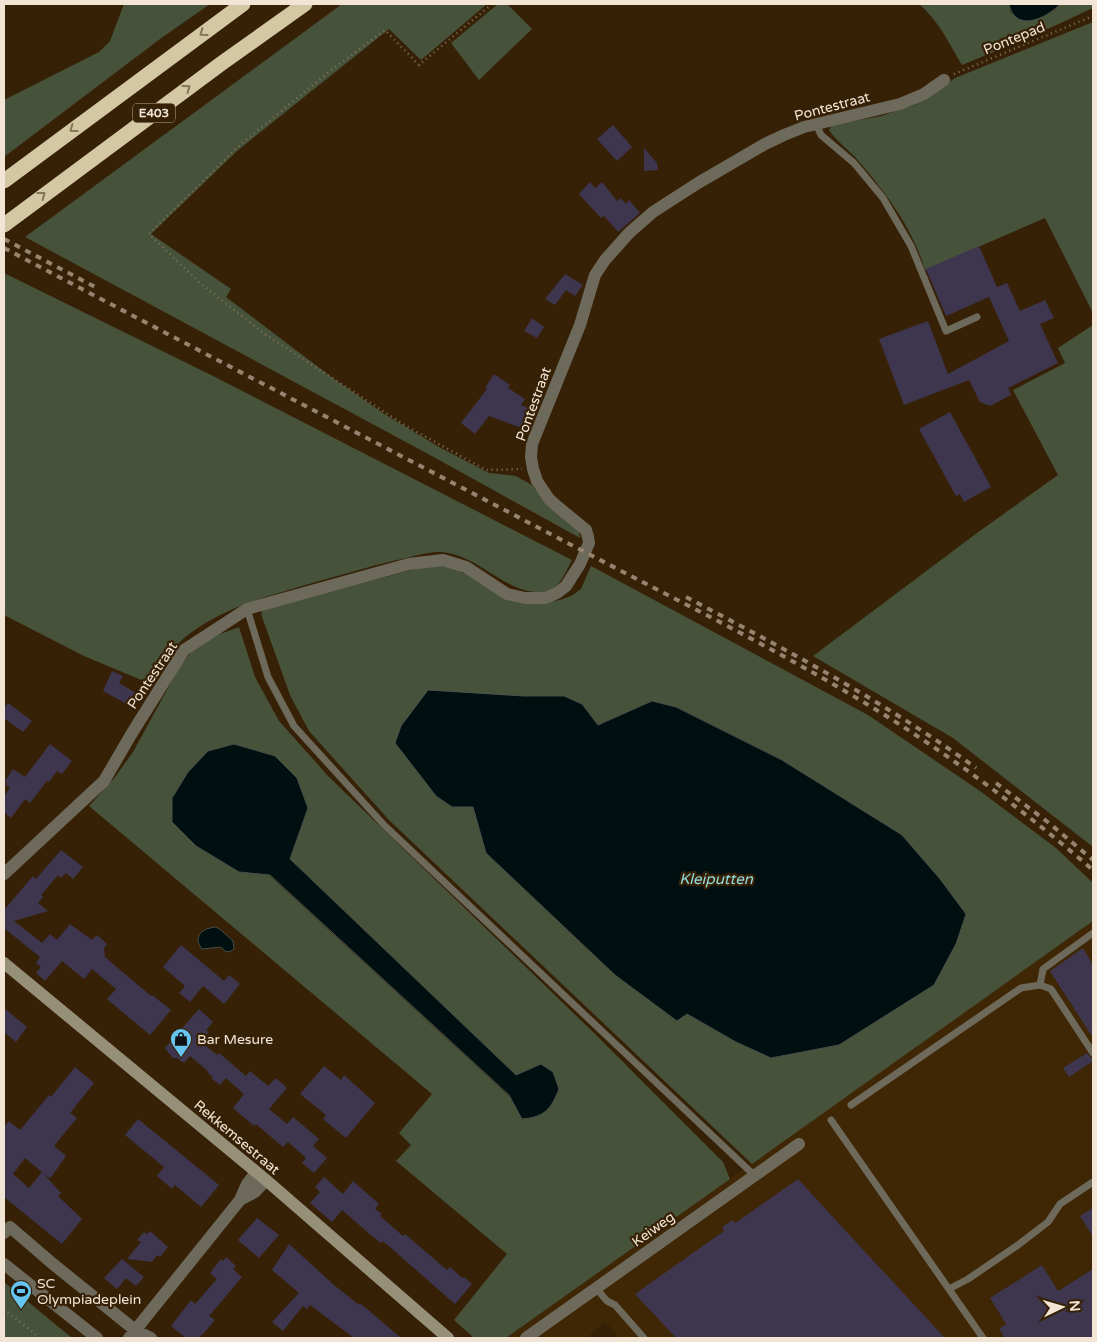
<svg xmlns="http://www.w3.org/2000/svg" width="1097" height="1342" font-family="'Varela Round',sans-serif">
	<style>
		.built { fill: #3f2604 }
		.green { fill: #47523a; fill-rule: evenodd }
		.water { fill: #000f10; stroke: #494f4b }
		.building { fill: #3e364f; fill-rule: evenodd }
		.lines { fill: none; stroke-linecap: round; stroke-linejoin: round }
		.path { stroke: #84725c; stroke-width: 2.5; stroke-dasharray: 1 4; stroke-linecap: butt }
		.lane { stroke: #6e6a5b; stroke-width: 7 }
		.street { stroke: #6e6a5b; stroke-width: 12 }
		.secondary { stroke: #979079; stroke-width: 12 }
		.highway { stroke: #d4c8a4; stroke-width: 15 }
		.rail { stroke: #968470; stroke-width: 4; stroke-dasharray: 6 6; stroke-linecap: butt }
		.oneway { stroke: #857456 }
		.labels { text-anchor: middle; stroke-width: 4.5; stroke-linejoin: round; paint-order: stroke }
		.shield { fill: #362107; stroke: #baaa98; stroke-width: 1 }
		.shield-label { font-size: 12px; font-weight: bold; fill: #f3e5d6 }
		.street-label { font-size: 14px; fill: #f3e5d6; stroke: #362107 }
		.poi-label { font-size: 14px; fill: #f3e5d6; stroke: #362107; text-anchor: start }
		.water-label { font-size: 15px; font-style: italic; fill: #93dde0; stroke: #362107 }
	</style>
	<rect width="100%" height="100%" fill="#362107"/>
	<!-- built -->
	<path class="built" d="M1093 921V1338H619L605 1321 587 1338H506Z"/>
	<!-- green -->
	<path class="green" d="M124 4H210L160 39 4 157V100L99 52 110 41Z
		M342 4H487L421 60 389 29 237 151 151 234 231 289 226 297 334 379 383 413 439 447 489 473 516 476 532 485 543 500 579 528 580 538 430 455 25 237Z
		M498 4H507L532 29 479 80 451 43Z
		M919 4H1009L1011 13 1055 10 1060 4H1093V8L1039 33 962 65C949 43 938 20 919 4Z
		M1093 22V313L1045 218 925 270C912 226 885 192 856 158 847 148 836 141 829 130L832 125 881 116 914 105 955 78Z
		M4 273 215 377 572 560C565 573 559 591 543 592 504 595 478 552 438 552 425 552 410 558 397 560 367 567 338 576 309 584 265 597 221 608 184 638 174 646 160 672 151 684L84 656 4 615Z
		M1093 325V847L953 738 813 656 977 533 1058 475 1013 390 1065 363 1058 348Z
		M443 564 535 604 560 600 571 596 581 589 591 566 868 715 980 791 1056 848 1093 883V921L752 1164 389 820 309 731 290 695 261 614 263 610 422 567ZM524 696H564L582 704 598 725 652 701 676 707 782 760 902 835 940 879 966 915 956 944 771 1058 736 1042 687 1014 677 1021 615 975 486 853 473 807Z
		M239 627 255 677 279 721 329 777 592 1031 723 1162 730 1179 506 1338H474L454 1320 507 1254 396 1161 411 1145 399 1133 432 1094 89 806 115 777 133 752 180 666 191 652 212 637ZM234 744 275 756 296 778 308 808 290 859 516 1075 541 1064 522 1119 509 1096 269 875Z
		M4 1282 72 1338H4Z"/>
	<!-- water -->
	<path class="water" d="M1009 4H1060C1046 19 1015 33 1009 4Z
		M428 690 524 696H564L582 704 598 725 652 701 676 707 782 760 902 835 940 879 966 914 956 944 934 985 839 1045 771 1058 736 1042 687 1014 677 1021 615 975 486 853 473 807H452L436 796 395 743 401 726Z
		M234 744 275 756 297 778 308 808 290 859 516 1075 541 1064 553 1072 559 1089C551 1109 545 1117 522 1119L509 1095 270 875 239 872 196 846 172 822V798L188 772 208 751Z
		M216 927 221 930 233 941 234 949 231 951 226 952 221 947 202 949C192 936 203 928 216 927Z"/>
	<!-- building -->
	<path class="building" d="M613 125 632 147 617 161 597 139Z
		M644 148 657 163 658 170 644 171Z
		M590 182 595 188 602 182 617 201 621 198 626 204 629 200 640 213 618 232 604 216 601 218 579 194Z
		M979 246 997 287 1007 283 1020 311 1045 300 1054 318 1040 324 1058 363 1008 388 1011 395 990 406 980 402 969 380 904 405 879 339 928 321 948 374 1009 341 989 297 946 316 926 269Z
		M565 274 583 285 575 296 566 290 555 305 545 299Z
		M532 318 544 327 537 338 524 331Z
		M494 374 510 385 508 388 525 399 521 405 533 410 527 430 489 416 475 434 461 423 487 389 485 388Z
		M950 412 991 487 964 502 960 494 956 496 919 429Z
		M112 671 123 676 119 683 141 696 134 708 103 691Z
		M8 703 32 721 23 732 4 718V708Z
		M50 744 72 761 62 774 57 771 49 782 47 781 30 803 25 799 11 818 4 812V796L10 788 5 784 7 782 5 781 13 769 25 777Z
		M61 850 83 867 73 879 66 873 61 878 58 875 41 895 43 897 38 903 48 911 14 921 42 943 50 934 57 940 70 924 92 940 97 935 107 944 104 948 105 957 151 996 152 995 171 1010 150 1035 107 999 116 989 92 969 84 979 62 961 45 981 36 973 41 967 36 963 40 957 4 928V910L33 876 36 879Z
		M181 945 224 981 229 975 240 984 224 1004 203 986 190 1002 179 993 185 986 163 967Z
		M1083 948 1093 965V1038L1050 971Z
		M4 1008 27 1027 16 1042 4 1032Z
		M199 1009 213 1022 206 1030 209 1032 201 1042 217 1055 219 1053 246 1076 250 1071 268 1086 276 1078 287 1088 269 1109 287 1124 293 1117 319 1139 313 1146 327 1158 314 1173 302 1163 306 1158 288 1142 283 1147 256 1124 254 1126 233 1108 244 1094 226 1078 220 1085 211 1078 213 1077 207 1072 208 1071 190 1056 184 1063 177 1058H173L165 1048Z
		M1087 1053 1090 1057 1093 1058V1061L1069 1077 1063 1068Z
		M324 1066 341 1080 344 1075 375 1103 346 1138 323 1119 326 1115 300 1094Z
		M75 1067 94 1083 70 1113 77 1118 54 1146 66 1156 52 1176 49 1178 43 1173 61 1193 58 1196 82 1219 62 1244 4 1197V1127L9 1121 20 1130 49 1095 51 1097ZM25 1158 42 1172 29 1188 13 1174Z
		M138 1119 219 1185 201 1207 175 1185 172 1189 157 1176 164 1167 125 1135Z
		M324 1177 343 1194 353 1181 379 1204 375 1209 382 1214 380 1216 403 1236 405 1234 447 1270 450 1267 462 1278 464 1277 472 1284 455 1304 383 1241 381 1243 372 1236 342 1210 332 1222 310 1203 320 1192 315 1187Z
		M798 1179 844 1229 945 1338H676L635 1294 724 1231 722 1227 732 1220 735 1223Z
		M1093 1208V1237L1080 1216Z
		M257 1218 279 1235 259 1258 238 1240Z
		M150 1231 168 1247 160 1257 157 1255 152 1262 127 1259 141 1242 137 1240 144 1232 147 1234Z
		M289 1244 334 1285 359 1305 360 1303 401 1338H354L310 1305 307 1309 303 1306 283 1331 272 1322 299 1293 272 1270Z
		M226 1257 236 1266 233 1269 242 1277 209 1316 215 1320 204 1333 198 1338H186L171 1326 191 1300 195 1304 217 1279 210 1273 221 1259 223 1261Z
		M122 1259 144 1277 136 1286 126 1278 117 1289 104 1278Z
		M1042 1265 1058 1291 1093 1269V1338H1005L999 1329 1006 1324 990 1298Z"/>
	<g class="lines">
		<!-- path -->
		<path class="path" d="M492 4 419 65 385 30 330 71 240 145 149 234 201 284 266 335 406 426 486 470 522 469
			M954 74 1093 16
			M4 1309 34 1333 38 1338"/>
		<!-- lane -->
		<path class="lane" d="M816 124 821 135 854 163 883 198 911 246 946 331 977 317
			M247 609 268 677 294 726 384 825 754 1175
			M1040 985 1043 969 1093 933
			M851 1105 1021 988 1040 985 1051 989 1093 1053
			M831 1120 983 1338
			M596 1288 607 1301 615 1305 644 1338
			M949 1289 968 1279 1018 1245 1048 1222 1060 1204 1093 1182"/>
		<!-- street -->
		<path class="street" d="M4 874 104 781 132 733 184 650 247 609 409 564 443 560 466 567 507 594 525 598H545L557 593 566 586 580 564 589 543 588 537 586 530 558 507 549 499 537 481 533 469 531 457 532 444 580 325 595 275 605 260 629 233 653 212 698 183 765 144 784 135 804 127 900 104 924 94 944 80
			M240 1200 255 1192 266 1180
			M4 1233 10 1227 53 1264 135 1330 151 1338
			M4 1264 97 1338
			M129 1338 240 1200 247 1184 256 1172
			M526 1338 799 1144"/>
		<!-- secondary -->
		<path class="secondary" d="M4 963 266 1180 448 1338"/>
		<!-- highway -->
		<path class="highway" d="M4 181 243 4
			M4 225 222 63 305 4"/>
		<!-- rail -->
		<path class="rail" d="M4 239 99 289
			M4 248C188 345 373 441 558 538 670 597 784 652 891 719 962 764 1029 815 1093 870
			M686 597C785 649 885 702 976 768
			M996 783 1049 823 1093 860"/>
	</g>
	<!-- one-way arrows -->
	<defs><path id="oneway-chevron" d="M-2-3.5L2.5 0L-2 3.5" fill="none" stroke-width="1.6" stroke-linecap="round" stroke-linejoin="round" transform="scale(1.25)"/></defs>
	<g class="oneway">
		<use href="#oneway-chevron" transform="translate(203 33) rotate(144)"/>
		<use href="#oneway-chevron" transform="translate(187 88) rotate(-36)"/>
		<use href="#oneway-chevron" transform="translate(73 129) rotate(144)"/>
		<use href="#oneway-chevron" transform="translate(42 195) rotate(-37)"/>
	</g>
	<!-- icons -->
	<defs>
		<g id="shop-pin" transform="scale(1.125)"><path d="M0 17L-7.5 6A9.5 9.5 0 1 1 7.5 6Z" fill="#66c4ef" stroke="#362107"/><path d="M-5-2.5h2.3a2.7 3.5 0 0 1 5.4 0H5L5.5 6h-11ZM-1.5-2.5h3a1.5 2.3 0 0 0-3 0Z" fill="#111"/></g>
		<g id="stadium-pin" transform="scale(1.125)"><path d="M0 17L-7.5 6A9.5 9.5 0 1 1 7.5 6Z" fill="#66c4ef" stroke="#362107"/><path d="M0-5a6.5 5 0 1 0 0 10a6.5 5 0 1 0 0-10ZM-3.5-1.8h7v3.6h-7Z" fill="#111"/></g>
	</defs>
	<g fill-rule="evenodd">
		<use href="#shop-pin" x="181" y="1039"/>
		<use href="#stadium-pin" x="21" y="1291"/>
	</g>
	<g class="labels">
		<!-- shield labels -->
		<rect class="shield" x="133" y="103.5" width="42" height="19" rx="4"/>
		<g class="shield-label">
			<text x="154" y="117">E403</text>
		</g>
		<!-- street labels -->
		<g class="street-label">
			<text transform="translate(1014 38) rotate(-22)" y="5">Pontepad</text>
			<text transform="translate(832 106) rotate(-15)" y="5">Pontestraat</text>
			<text transform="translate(533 404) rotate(-70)" y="5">Pontestraat</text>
			<text transform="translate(152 675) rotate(-56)" y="5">Pontestraat</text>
			<text transform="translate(237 1137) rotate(40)" y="5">Rekkemsestraat</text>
			<text transform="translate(653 1229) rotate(-36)" y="5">Keiweg</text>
		</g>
		<!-- poi labels -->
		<g class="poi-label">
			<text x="197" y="1044">Bar Mesure</text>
			<text x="37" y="1288">SC<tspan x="37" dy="16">Olympiadeplein</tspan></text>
		</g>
		<!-- water labels -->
		<g class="water-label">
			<text x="716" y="884">Kleiputten</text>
		</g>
	</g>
	<!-- border -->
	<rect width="1097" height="1342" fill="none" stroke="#f3e5d6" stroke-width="10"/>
	<!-- north arrow -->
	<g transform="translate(1062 1307) rotate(85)" stroke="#362107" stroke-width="4" paint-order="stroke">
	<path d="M0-4L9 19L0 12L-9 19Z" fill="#f3e5d6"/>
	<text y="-8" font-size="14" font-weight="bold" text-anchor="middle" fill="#f3e5d6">N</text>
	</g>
</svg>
